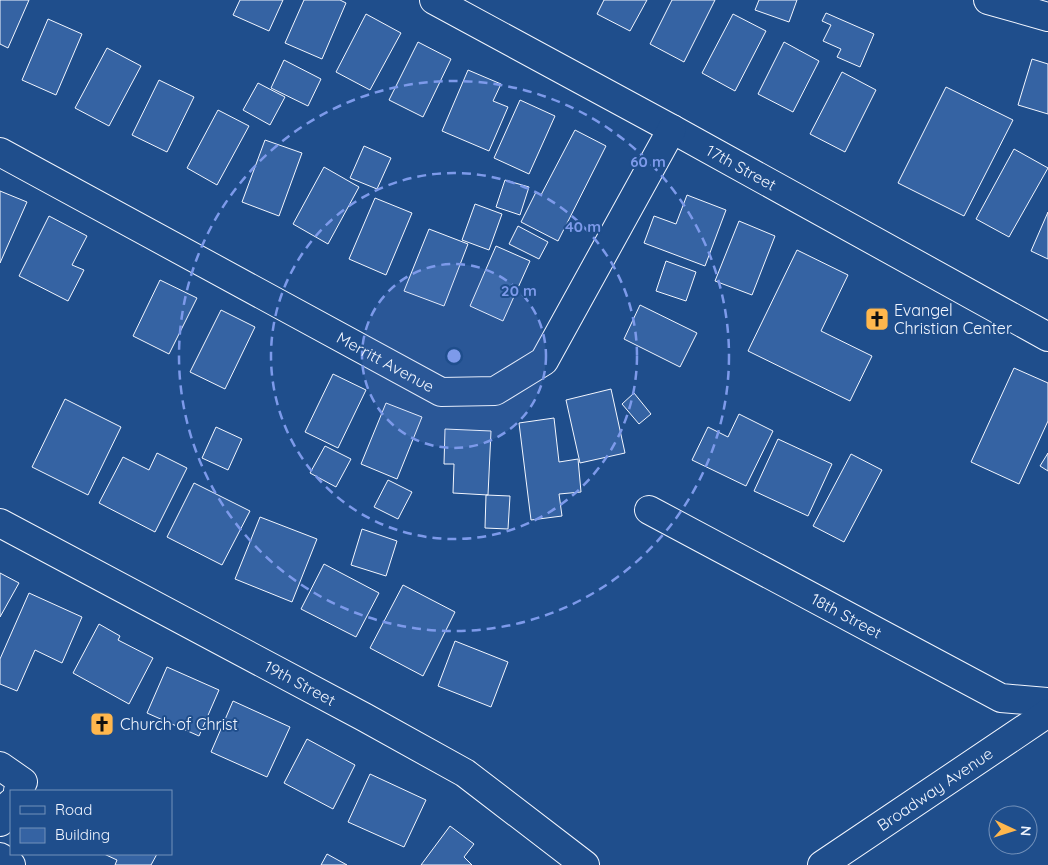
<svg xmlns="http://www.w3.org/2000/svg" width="1048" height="865" font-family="Quicksand,sans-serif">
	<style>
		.building { fill: #3563a3; stroke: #f2f6ff }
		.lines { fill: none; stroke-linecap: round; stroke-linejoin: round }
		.minor-casing { stroke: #f2f6ff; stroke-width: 30 }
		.minor { stroke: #1f4e8c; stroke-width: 28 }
		.ring { fill: none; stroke: #7d9aea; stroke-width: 2.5; stroke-dasharray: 9 6 }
		.labels { text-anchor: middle; stroke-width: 4; stroke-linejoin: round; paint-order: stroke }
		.street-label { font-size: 16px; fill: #f2f6ff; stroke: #1f4e8c }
		.poi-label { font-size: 16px; fill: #f2f6ff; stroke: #1f4e8c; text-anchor: start }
		.centre { fill: #7d9aea; stroke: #1f4e8c; stroke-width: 2.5 }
		.ring-label { font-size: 15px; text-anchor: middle; font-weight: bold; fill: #7d9aea; stroke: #1f4e8c; stroke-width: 4; stroke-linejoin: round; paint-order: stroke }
	</style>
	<rect width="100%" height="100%" fill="#1f4e8c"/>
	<!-- building -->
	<path class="building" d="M0 0H29L8 48 0 44Z
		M240 0H283L269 31 233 15Z
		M304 0H340L346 3 322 59 285 43Z
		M604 0H647L630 31 597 14Z
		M672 0H715L684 62 650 44Z
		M759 0H797L789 22 755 10Z
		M826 13 874 34 860 67 837 57 841 49 823 41 831 25 822 21Z
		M366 14 401 33 370 90 336 72Z
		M733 14 766 31 735 91 702 73Z
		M48 19 82 34 56 95 22 80Z
		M418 42 451 59 423 117 389 100Z
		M784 42 819 61 793 112 758 94Z
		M107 48 141 66 109 126 75 108Z
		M1032 59 1048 64V114L1018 105Z
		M284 60 321 79 308 106 271 88Z
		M468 70 501 84 493 101 508 107 489 151 442 131Z
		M842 72 876 90 845 152 810 134Z
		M159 80 194 97 167 152 132 135Z
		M258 83 285 97 270 125 243 110Z
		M946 87 1013 120 964 216 898 183Z
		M520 100 555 116 529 174 494 158Z
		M218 110 249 126 217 185 187 168Z
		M575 130 606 146 558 241 521 222 536 192 541 195Z
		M265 140 302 153 279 216 242 202Z
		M364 146 391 158 377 189 350 178Z
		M1014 149 1048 168 1009 237 976 219Z
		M324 167 359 187 328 244 293 224Z
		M505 180 529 187 520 215 496 207Z
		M0 191 27 202 0 263Z
		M687 195 726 210 705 266 644 243 654 216 676 224Z
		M375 198 412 213 386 275 349 259Z
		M475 204 502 214 489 250 462 240Z
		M1048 212V259L1031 251Z
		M49 216 87 236 72 265 84 270 68 301 19 276Z
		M739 221 775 236 752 295 715 281Z
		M518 226 548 242 539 259 509 244Z
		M429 229 468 244 444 306 404 291Z
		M496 246 530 261 503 321 470 306Z
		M797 250 848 275 821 331 872 356 850 401 748 351Z
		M666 261 696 272 686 301 656 291Z
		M160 280 197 298 169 354 133 336Z
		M640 305 697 333 680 367 624 339Z
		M221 310 255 327 225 389 190 372Z
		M1014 368 1048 383V421L1019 484 971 462Z
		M333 374 366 390 338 448 305 432Z
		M611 389 625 453 580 463 566 400Z
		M634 393 651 414 639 424 622 404Z
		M65 399 121 427 88 495 32 467Z
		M386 403 422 417 397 479 361 464Z
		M739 414 773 431 746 486 692 460 708 427 728 437Z
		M554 418 559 462 578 459 581 492 559 494 562 516 531 520 519 423Z
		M216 427 242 439 228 470 202 458Z
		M445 429 491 431 488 495 453 493 454 464H444Z
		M778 439 832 464 808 516 754 491Z
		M325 446 351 459 336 487 310 473Z
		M157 453 187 468 155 532 99 503 123 457 149 470Z
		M1048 453V471L1040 466Z
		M851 454 882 470 844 542 813 526Z
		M388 480 412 492 398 519 374 507Z
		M194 483 250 511 222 565 167 537Z
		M486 495 510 496 508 529 485 528Z
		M260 517 317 539 292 602 235 579Z
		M362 529 397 541 386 576 351 565Z
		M324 564 379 593 356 637 301 609Z
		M0 573 19 583 0 617Z
		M403 585 455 612 423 676 370 648Z
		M29 593 82 617 62 663 35 650 17 691 0 684V659Z
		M99 624 120 636 118 640 153 658 129 704 73 673Z
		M455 641 508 662 491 707 438 686Z
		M167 667 219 690 199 736 147 713Z
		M233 701 290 727 267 777 211 752Z
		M307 739 355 765 333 809 284 783Z
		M370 774 426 800 404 847 348 822Z
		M450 826 474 844 464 857 472 865H421Z
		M104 854H157L151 865H115L117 860Z
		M327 854 347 865H321Z"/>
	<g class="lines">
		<!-- minor casing -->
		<g class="minor-casing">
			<g id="minor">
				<path id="s1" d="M434 0 672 129 1048 337"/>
				<path d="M988 0 1048 17"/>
				<path id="s2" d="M0 152 441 392 495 391 544 361 672 129"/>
				<path id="s3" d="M649 510 1001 698 1048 702"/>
				<path id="s4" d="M0 523 364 717 465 773 585 865"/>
				<path d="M0 766 23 782 18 791"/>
				<path d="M0 822 11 803"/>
				<path d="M0 857 11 865"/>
				<path id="s5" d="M822 865 1048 713"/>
			</g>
		</g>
		<!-- minor -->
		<use href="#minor" class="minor"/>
	</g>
	<!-- distance rings -->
	<circle cx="454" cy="356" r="92" fill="#7d9aea" fill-opacity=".12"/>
	<g class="ring">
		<circle cx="454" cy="356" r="92"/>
		<circle cx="454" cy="356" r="183"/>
		<circle cx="454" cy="356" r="275"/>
	</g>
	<!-- icons -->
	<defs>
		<g id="church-square" transform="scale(1.25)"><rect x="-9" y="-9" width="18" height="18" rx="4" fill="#ffb74d" stroke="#1f4e8c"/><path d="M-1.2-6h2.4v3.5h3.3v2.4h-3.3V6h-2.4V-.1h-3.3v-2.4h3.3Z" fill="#111"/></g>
	</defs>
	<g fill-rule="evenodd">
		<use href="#church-square" x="877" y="319"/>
		<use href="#church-square" x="102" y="724"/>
	</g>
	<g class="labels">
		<!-- street labels -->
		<g class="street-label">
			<text dy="6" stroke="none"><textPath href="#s1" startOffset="350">17th Street</textPath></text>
			<text dy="6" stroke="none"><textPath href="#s2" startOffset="439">Merritt Avenue</textPath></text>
			<text dy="6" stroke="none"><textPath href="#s3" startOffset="224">18th Street</textPath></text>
			<text dy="6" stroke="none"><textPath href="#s4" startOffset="340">19th Street</textPath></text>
			<text dy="6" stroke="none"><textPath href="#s5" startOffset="136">Broadway Avenue</textPath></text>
		</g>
		<!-- poi labels -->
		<g class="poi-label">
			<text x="894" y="316">Evangel<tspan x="894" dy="18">Christian Center</tspan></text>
			<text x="120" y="730">Church of Christ</text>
		</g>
	</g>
	<circle cx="454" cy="356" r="8" class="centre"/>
	<g class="ring-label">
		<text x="648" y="167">60 m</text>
		<text x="583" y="232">40 m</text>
		<text x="519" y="296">20 m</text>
	</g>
	<!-- legend -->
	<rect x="10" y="790" width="162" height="65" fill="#1f4e8c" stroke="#7391ba"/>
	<rect x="20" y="806" width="25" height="8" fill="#1f4e8c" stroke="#7391ba"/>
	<text x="55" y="815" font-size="15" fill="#f2f6ff">Road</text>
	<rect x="20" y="828" width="25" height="15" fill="#3563a3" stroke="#7391ba"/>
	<text x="55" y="840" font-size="15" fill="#f2f6ff">Building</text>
	<!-- north arrow -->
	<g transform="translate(1013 830) rotate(94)"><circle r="24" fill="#1f4e8c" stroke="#7391ba"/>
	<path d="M0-4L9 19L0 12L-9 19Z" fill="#ffb74d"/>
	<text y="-8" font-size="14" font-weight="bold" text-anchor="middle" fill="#f2f6ff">N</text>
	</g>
</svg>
